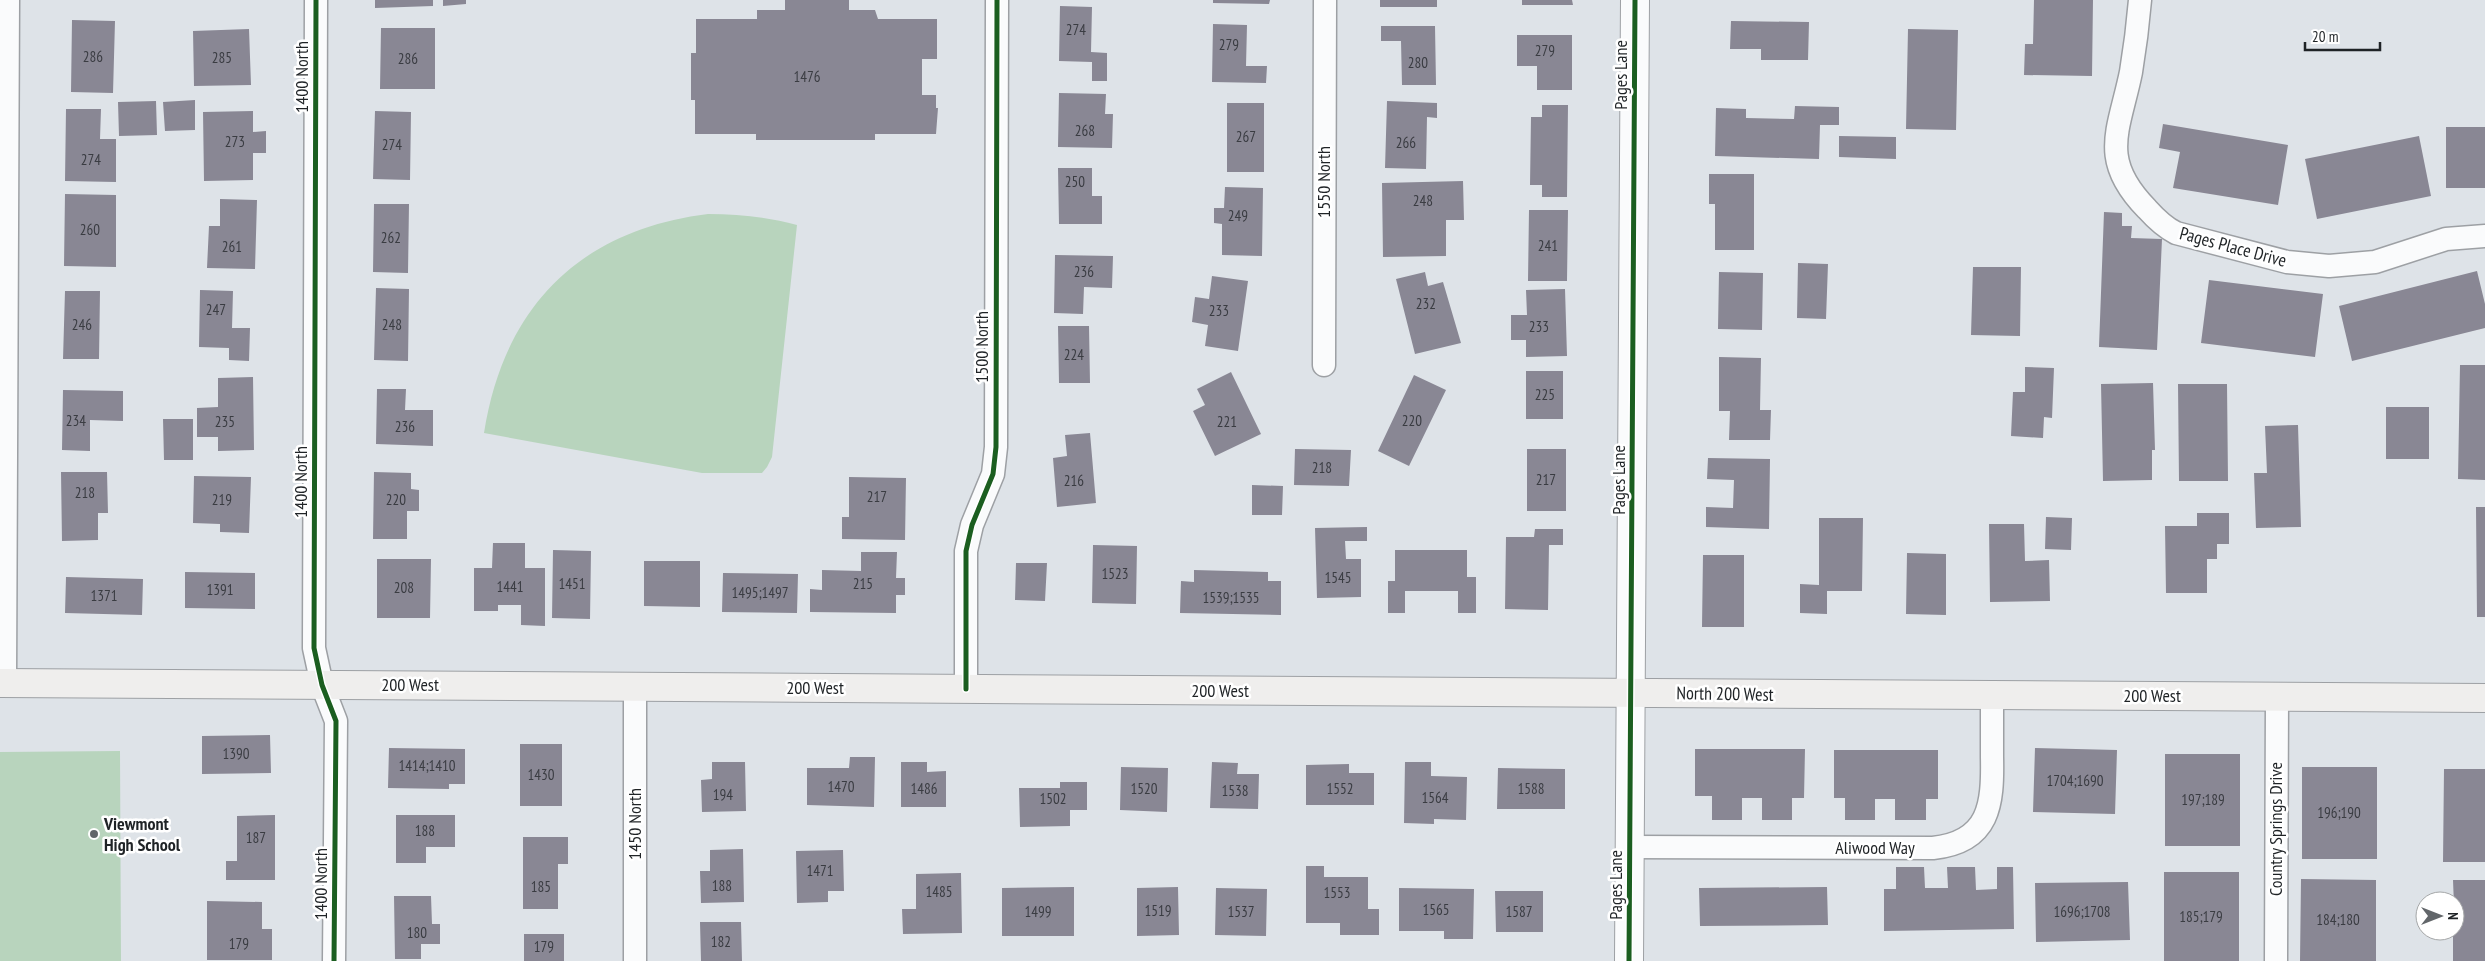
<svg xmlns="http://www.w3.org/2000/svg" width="2485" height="961" font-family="'PT Sans Narrow',sans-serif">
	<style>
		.green { fill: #b8d4bd }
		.building { fill: #898794 }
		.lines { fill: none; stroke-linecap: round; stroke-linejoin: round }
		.minor-casing { stroke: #9da0a4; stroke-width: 25 }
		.tertiary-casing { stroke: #9da0a4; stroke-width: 30 }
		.secondary-casing { stroke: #9da0a4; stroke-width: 30 }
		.minor { stroke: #fafbfc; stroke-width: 22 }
		.tertiary { stroke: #fafbfc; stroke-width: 28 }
		.secondary { stroke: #efeeed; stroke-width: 28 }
		.cycleway-casing { stroke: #fff; stroke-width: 8 }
		.cycleway { stroke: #1b5e20; stroke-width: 5 }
		.poi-dot { fill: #62666a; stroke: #fff; stroke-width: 2 }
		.labels { text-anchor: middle; stroke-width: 5; stroke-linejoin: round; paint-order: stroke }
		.number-label { font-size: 15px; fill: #3a3c42 }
		.street-label { font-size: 18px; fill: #1f2326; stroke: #fff }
		.poi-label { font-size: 18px; font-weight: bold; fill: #1f2326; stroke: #fff; text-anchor: start }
	</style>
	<rect width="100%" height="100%" fill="#dee3e8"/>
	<!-- green -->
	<path class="green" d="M708 214C739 214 767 217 797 225L772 457 767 467 762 473H702L484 433C504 306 580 230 708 214Z
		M120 751 121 961H0V752Z"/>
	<!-- building -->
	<path class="building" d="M375 0H433V6L375 8Z
		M443 0H466V4L443 6Z
		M785 0H849V10H875L878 19H937V59H922V95H936V108H938L936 134H875V140H756V134H695V100H691V53H696V19H757V10H785Z
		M1213 0H1270L1269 4 1213 3Z
		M1380 0H1437V7H1380Z
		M1522 0H1572L1573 5H1522Z
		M2034 0H2093L2092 76 2024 75 2025 44H2033Z
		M1060 6 1092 7 1091 52 1107 53V81H1092V62L1059 61Z
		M72 20 115 21 113 93 71 92Z
		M1731 21 1809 22 1808 60H1761V49H1730Z
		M1213 24 1247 25 1246 66H1267L1266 83 1212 82Z
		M1381 26H1435L1436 85H1402L1401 41H1381Z
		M381 28H435V89H380Z
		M249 29 251 85 194 86 193 31Z
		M1908 29 1958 30 1956 130 1906 129Z
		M1517 35H1572V90H1537V66H1517Z
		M1059 93 1106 94 1105 114H1113L1112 148 1058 147Z
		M195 100V130L165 131 163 102Z
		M156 101 157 135 119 136 118 102Z
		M1387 101 1437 103V118L1427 117 1426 169 1385 168Z
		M1227 103H1264V172H1227Z
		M1542 105H1568L1567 197H1542V185H1530L1531 117H1542Z
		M1795 106 1839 107V125H1820L1819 159 1715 156 1716 108 1746 109V118L1794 119Z
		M66 109H101L100 139H116V182L65 181Z
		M253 111V132L266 131V153H253V180L204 181 203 112Z
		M375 111 411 112 410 180 373 179Z
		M2163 124 2288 145 2278 205 2173 188 2180 152 2159 148Z
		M2446 127H2485V188H2446Z
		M1839 136 1896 137V159L1839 157Z
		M2419 136 2431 196 2317 219 2305 159Z
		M1058 168H1092V196H1102V224H1059Z
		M1709 174H1754V250H1715V204H1709Z
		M1463 181 1464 220H1446V256L1383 257 1382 183Z
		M1225 187 1263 188 1262 256 1222 255V224L1214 223V208H1224Z
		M65 194 116 195V267L64 266Z
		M220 199 257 200 255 269 207 268 209 226H220Z
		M374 204H409L408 273 373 272Z
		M1529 210H1568L1567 281H1528Z
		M2104 212 2122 213V226H2132L2131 238 2162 239 2157 350 2099 347Z
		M1055 255 1113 256 1112 288 1084 287 1083 314 1054 313Z
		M1798 263 1828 264 1826 319 1797 318Z
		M1973 267H2021L2020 336 1971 335Z
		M2477 271 2485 304V328L2352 361 2339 306Z
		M1425 272 1428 286 1443 282 1461 343 1415 354 1396 279Z
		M1719 272 1763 273 1762 330 1718 329Z
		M1212 276 1248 281 1238 351 1205 346 1208 325 1192 322 1195 297 1209 299Z
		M2209 280 2323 294 2315 357 2201 343Z
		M376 288 409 289 408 361 374 360Z
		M1565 289 1567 356 1526 357V340H1511V315H1527L1526 290Z
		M200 290 233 291 232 328H250L249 361 229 360V348L199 347Z
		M65 291H100L99 359H63Z
		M1058 326H1089L1090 383H1059Z
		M1719 357 1761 358 1760 410H1771L1770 440H1729L1730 411H1719Z
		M2460 365H2485V480L2458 479Z
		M2025 367 2054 368 2052 418 2044 417 2043 438 2011 436 2013 392H2025Z
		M1526 371H1563V419H1526Z
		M1231 372 1261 434 1215 456 1193 411 1205 405 1197 389Z
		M1414 375 1446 390 1409 466 1378 451Z
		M253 377 254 450 218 451V437H197V408L218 407V378Z
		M2153 383 2155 450H2152V480L2103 481 2101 384Z
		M2178 384H2227L2228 481H2179Z
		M377 389H406L405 410H433V446L376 444Z
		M63 390 123 391V421L90 420V451L62 450Z
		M2386 407H2429V459H2386Z
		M163 419H193V460H164Z
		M2298 425 2301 527 2256 528 2254 473H2267L2265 426Z
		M1090 433 1096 503 1057 507 1053 458 1067 456 1065 435Z
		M1295 449 1351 450 1349 486 1294 485Z
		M1527 449H1566V511H1527Z
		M1708 458 1770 459 1769 529 1706 527V507L1733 508 1734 480 1707 479Z
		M61 472H107L108 513H98V540L62 541Z
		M374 472 411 473V489L419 490V511H407V539H373Z
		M194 476 251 477 249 533 220 532V524L193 523Z
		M849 477 906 478 905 540 842 539V517H849Z
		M1252 485 1283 486 1282 515H1252Z
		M2476 507H2485V617H2477Z
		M2197 513H2229V544H2217V559H2207V593H2166L2165 526H2197Z
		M2046 517 2072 518 2071 550 2045 549Z
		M1819 518H1863L1862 591H1827V614L1800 613V584L1819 585Z
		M1989 524H2024L2025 561 2049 560 2050 601 1990 602Z
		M1367 527V541H1345L1346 559H1361V597L1317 598 1315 528Z
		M1535 529H1563V545H1549L1548 610 1505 609 1506 537H1534Z
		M493 543H525V568H545V626L521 625V605H498V611H474V568H492Z
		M1093 545 1137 546 1136 604 1092 603Z
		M553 550 591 551 590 619 552 618Z
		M1395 550H1467V577H1476V613H1458V591H1405V613H1388V581H1395Z
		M861 552H897L896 578H905V595H896V613L810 612V589L822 590V570L861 571Z
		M1907 553 1946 554V615L1906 614Z
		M1703 555H1744V627H1702Z
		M377 559H431L430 618H377Z
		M644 561H700V607L644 606Z
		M1016 563H1047L1045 601 1015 600Z
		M1194 570 1268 572V581H1281V615L1180 613 1181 581 1194 582Z
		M185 572 255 573V609L185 608Z
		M723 573 798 574 797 613 722 612Z
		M66 577 143 579 142 615 65 613Z
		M270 735 271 773 202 774V736Z
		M520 744H562V806H520Z
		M389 748 465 749V784H449V789L388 788Z
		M2035 748 2117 750 2115 814 2033 812Z
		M1695 749H1805L1804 798H1792V820H1762V798H1742V820H1712V796H1695Z
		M1834 750H1938V799H1926V820H1895V799H1875V820H1845V798H1834Z
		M2165 754H2240V846H2165Z
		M850 757H875L874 807 807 805V768H849Z
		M712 762H745L746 811 702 812 701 780 712 779Z
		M901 762H927V772L946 771V807H901Z
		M1212 762 1238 763 1237 774H1259L1258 809 1210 808Z
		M1405 762H1431V776L1467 777 1466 820 1434 819V824L1404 823Z
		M1349 764V773H1374V805H1306V765Z
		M1121 767 1168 768 1167 812 1120 810Z
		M2302 767H2377V859H2302Z
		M1498 768 1565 769V809H1497Z
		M2444 769H2485V862H2443Z
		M1060 782H1087V810H1070V826L1020 827 1019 788H1060Z
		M275 815V880H226V861H237V816Z
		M396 815H455V847H426V863H396Z
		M523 837H568V864H558V909H523Z
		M743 849 744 902 701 903 700 871H710V850Z
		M843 850 844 891H828V902L797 903 796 851Z
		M1306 866H1324V877H1368V909H1379V935H1340V923H1306Z
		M1896 867H1924L1925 888H1948L1947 867H1975L1976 890 1997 889V867H2013L2014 929 1884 931V889H1896Z
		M2164 872H2239V961H2164Z
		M961 873 962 933 903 934 902 909H916V874Z
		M2301 879 2376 880V961H2300Z
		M2453 880H2485V961H2453V931H2455Z
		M2128 882 2130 940 2036 942 2035 883Z
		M1074 887V936H1002V888Z
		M1178 887 1179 935 1137 936V888Z
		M1827 887 1828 925 1700 926 1699 888Z
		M1216 888 1267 889 1266 936 1215 935Z
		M1399 888 1474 889 1473 939H1444V931H1399Z
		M1495 891H1543V932H1496Z
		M394 896H431L432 924H440V944H421V959H395Z
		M207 901 262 902V929H272V960H207Z
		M700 922H741L742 961H701Z
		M524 934H564V961H524Z"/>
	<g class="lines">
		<!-- minor casing -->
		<g class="minor-casing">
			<path id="minor" d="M316 0 314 648 322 685 336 721 334 961
				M2140 0C2138 24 2135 48 2131 72 2119 131 2098 159 2147 209 2156 219 2164 227 2176 233L2287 262 2329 266 2375 262 2446 239 2485 236
				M1324 365 1325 0
				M5 683 8 0
				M635 687V961
				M966 689V551L972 525 993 474 996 447 997 0
				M1630 847 1933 848C1990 842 1993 804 1992 757 1992 737 1992 716 1992 695
				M2276 961 2277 697"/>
		</g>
		<!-- tertiary casing -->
		<g class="tertiary-casing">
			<path id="tertiary" d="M1629 961 1635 0"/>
		</g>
		<!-- secondary casing -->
		<g class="secondary-casing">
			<path id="secondary" d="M0 683 2485 698"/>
		</g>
		<!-- minor -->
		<use href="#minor" class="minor"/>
		<!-- tertiary -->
		<use href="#tertiary" class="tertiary"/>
		<!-- secondary -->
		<use href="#secondary" class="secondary"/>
		<!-- cycleway casing -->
		<g class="cycleway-casing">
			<path id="cycleway" d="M316 0 314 648 322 685 336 721 334 961
				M966 689V551L972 525 993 474 996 447 997 0
				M1629 961 1635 0"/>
		</g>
		<!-- cycleway -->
		<use href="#cycleway" class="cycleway"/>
	</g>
	<!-- markers -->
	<circle class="poi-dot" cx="94" cy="834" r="5"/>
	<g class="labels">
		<!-- number labels -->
		<g class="number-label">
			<text x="1076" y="35">274</text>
			<text x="1229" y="50">279</text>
			<text x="1545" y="56">279</text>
			<text x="93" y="62">286</text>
			<text x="222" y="63">285</text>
			<text x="408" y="64">286</text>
			<text x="1418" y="68">280</text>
			<text x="807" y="82">1476</text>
			<text x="1085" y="136">268</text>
			<text x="1246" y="142">267</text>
			<text x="235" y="147">273</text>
			<text x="1406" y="148">266</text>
			<text x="392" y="150">274</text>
			<text x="91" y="165">274</text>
			<text x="1075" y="187">250</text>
			<text x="1423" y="206">248</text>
			<text x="1238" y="221">249</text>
			<text x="90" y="235">260</text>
			<text x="391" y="243">262</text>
			<text x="1548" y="251">241</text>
			<text x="232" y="252">261</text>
			<text x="1084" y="277">236</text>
			<text x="1426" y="309">232</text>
			<text x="216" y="315">247</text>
			<text x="1219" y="316">233</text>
			<text x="82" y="330">246</text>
			<text x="392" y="330">248</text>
			<text x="1539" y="332">233</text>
			<text x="1074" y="360">224</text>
			<text x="1545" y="400">225</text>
			<text x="76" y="426">234</text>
			<text x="1412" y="426">220</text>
			<text x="225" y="427">235</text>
			<text x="1227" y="427">221</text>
			<text x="405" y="432">236</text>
			<text x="1322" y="473">218</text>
			<text x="1546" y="485">217</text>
			<text x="1074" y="486">216</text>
			<text x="85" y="498">218</text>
			<text x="877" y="502">217</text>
			<text x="222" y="505">219</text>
			<text x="396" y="505">220</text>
			<text x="1115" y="579">1523</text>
			<text x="1338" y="583">1545</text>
			<text x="572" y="589">1451</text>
			<text x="863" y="589">215</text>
			<text x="510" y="592">1441</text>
			<text x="404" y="593">208</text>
			<text x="220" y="595">1391</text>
			<text x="760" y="598">1495;1497</text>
			<text x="104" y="601">1371</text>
			<text x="1231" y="603">1539;1535</text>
			<text x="236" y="759">1390</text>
			<text x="427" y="771">1414;1410</text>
			<text x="541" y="780">1430</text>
			<text x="2075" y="786">1704;1690</text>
			<text x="841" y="792">1470</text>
			<text x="924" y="794">1486</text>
			<text x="1144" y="794">1520</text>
			<text x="1340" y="794">1552</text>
			<text x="1531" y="794">1588</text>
			<text x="1235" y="796">1538</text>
			<text x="723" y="800">194</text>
			<text x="1435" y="803">1564</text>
			<text x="1053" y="804">1502</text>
			<text x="2203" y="805">197;189</text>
			<text x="2339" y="818">196;190</text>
			<text x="425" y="836">188</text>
			<text x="256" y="843">187</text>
			<text x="820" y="876">1471</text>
			<text x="722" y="891">188</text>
			<text x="541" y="892">185</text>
			<text x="939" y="897">1485</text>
			<text x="1337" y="898">1553</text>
			<text x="1436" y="915">1565</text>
			<text x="1158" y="916">1519</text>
			<text x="1038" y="917">1499</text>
			<text x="1241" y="917">1537</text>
			<text x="1519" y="917">1587</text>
			<text x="2082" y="917">1696;1708</text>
			<text x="2201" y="922">185;179</text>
			<text x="2338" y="925">184;180</text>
			<text x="417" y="938">180</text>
			<text x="721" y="947">182</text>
			<text x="239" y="949">179</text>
			<text x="544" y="952">179</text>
		</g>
		<!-- street labels -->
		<g class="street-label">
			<text transform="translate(1621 75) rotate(-90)" y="6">Pages Lane</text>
			<text transform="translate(302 77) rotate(-90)" y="6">1400 North</text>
			<text transform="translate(1324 182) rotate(-90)" y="6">1550 North</text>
			<text transform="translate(2233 247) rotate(15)" y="6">Pages Place Drive</text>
			<text transform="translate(982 347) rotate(-90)" y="6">1500 North</text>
			<text transform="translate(1619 480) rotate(-90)" y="6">Pages Lane</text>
			<text transform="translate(301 482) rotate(-90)" y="6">1400 North</text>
			<text x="410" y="691">200 West</text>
			<text x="815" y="694">200 West</text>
			<text x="1220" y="697">200 West</text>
			<text transform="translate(1725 694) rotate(1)" y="6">North 200 West</text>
			<text x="2152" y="702">200 West</text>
			<text transform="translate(635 824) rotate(-90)" y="6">1450 North</text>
			<text transform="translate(2276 829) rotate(-90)" y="6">Country Springs Drive</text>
			<text x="1875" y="854">Aliwood Way</text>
			<text transform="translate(321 884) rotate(-90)" y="6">1400 North</text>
			<text transform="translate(1616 885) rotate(-90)" y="6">Pages Lane</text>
		</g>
		<!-- poi labels -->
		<g class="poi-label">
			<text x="104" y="830">Viewmont<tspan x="104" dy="21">High School</tspan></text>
		</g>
	</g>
	<!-- north arrow -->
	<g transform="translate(2440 916) rotate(90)"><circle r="24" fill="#ffffff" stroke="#a5a7a8"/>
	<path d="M0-4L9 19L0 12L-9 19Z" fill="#62666a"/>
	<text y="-8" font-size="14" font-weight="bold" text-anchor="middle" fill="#1f2326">N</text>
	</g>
	<!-- scale -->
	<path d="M2305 42v8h75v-8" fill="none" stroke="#1f2326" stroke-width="2.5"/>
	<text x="2312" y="42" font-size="15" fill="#1f2326" stroke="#ffffff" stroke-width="4" paint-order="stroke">20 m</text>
</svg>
